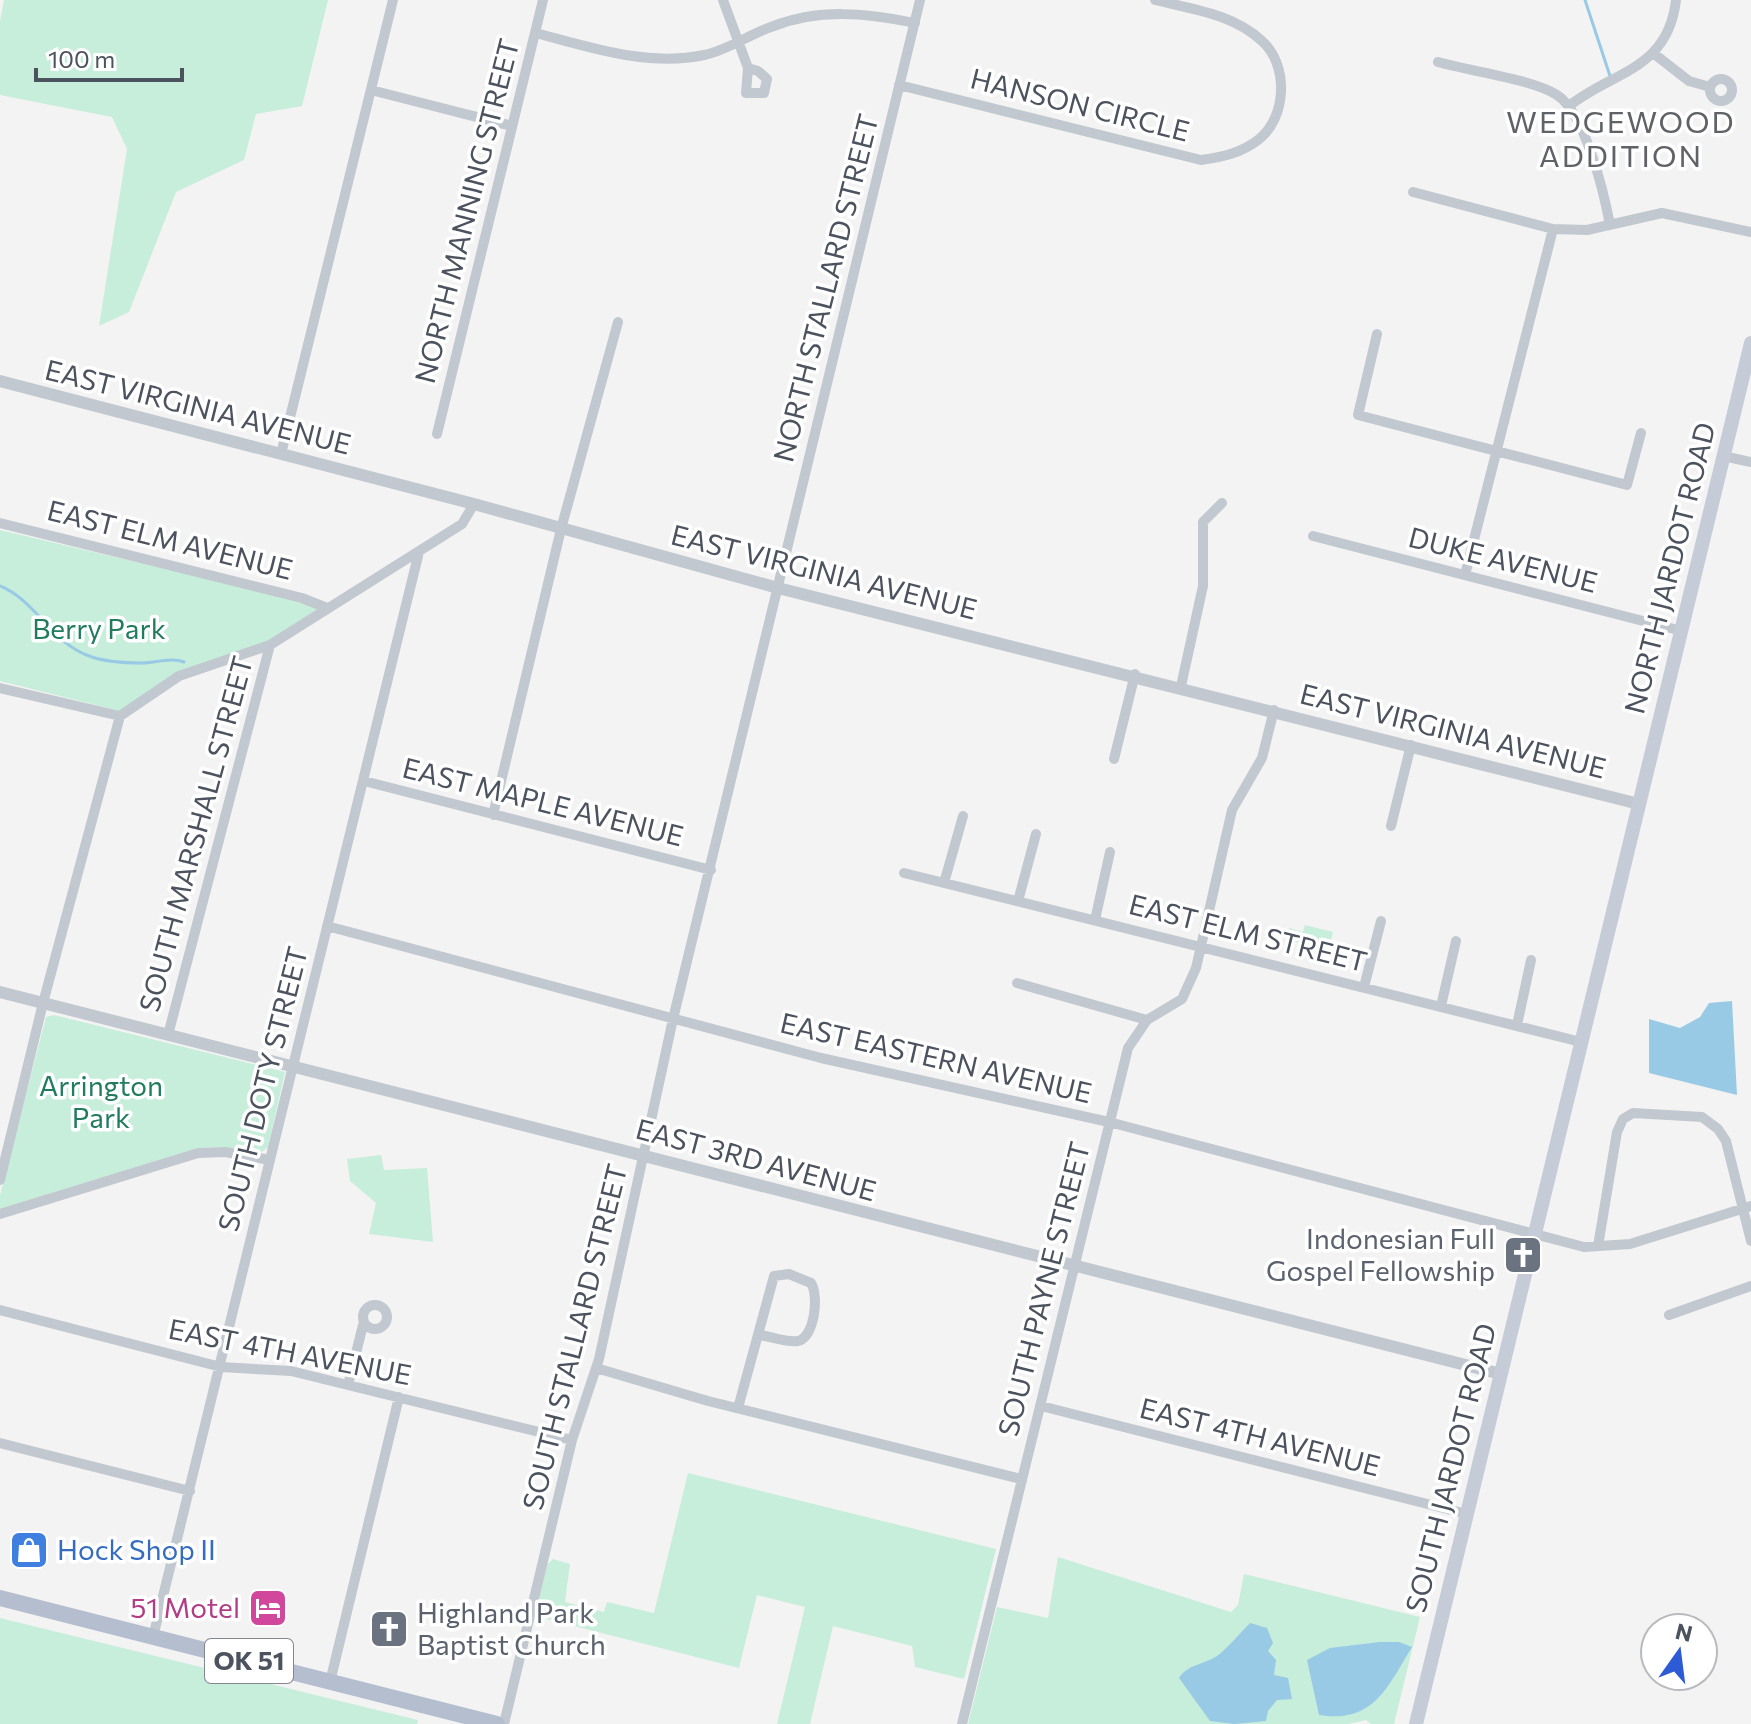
<svg xmlns="http://www.w3.org/2000/svg" width="1751" height="1724" font-family="Commissioner,sans-serif">
	<style>
		.green { fill: #c7eddb }
		.water { fill: #98c9e5 }
		.lines { fill: none; stroke-linecap: round; stroke-linejoin: round }
		.stream { stroke: #98c9e5; stroke-width: 3 }
		.minor { stroke: #c2c8cf; stroke-width: 10 }
		.tertiary { stroke: #c2c8cf; stroke-width: 12 }
		.secondary { stroke: #c5cbd7; stroke-width: 14 }
		.primary { stroke: #b5bece; stroke-width: 16 }
		.labels { text-anchor: middle; stroke-width: 7; stroke-linejoin: round; paint-order: stroke }
		.shield { fill: #fff; stroke: #82878e; stroke-width: 2 }
		.shield-label { font-size: 26px; font-weight: bold; fill: #4c535e }
		.street-label { font-size: 28px; fill: #4c535e; stroke: #fff }
		.park-label { font-size: 28px; fill: #217b5d; stroke: #fff }
		.worship-label { font-size: 28px; fill: #5b616d; stroke: #fff; text-anchor: end }
		.shop-label { font-size: 28px; fill: #366cbe; stroke: #fff; text-anchor: start }
		.hotel-label { font-size: 28px; fill: #b23c85; stroke: #fff; text-anchor: end }
		.neighbourhood-label { font-size: 30px; letter-spacing: 2px; fill: #5f6267; stroke: #fff }
	</style>
	<rect width="100%" height="100%" fill="#f4f3f3"/>
	<!-- green -->
	<path class="green" d="M4 0H328L302 106 256 114 244 160 176 192 129 312 99 326 127 149 112 117 0 95V21Z
		M0 530 302 601 322 611 269 641 175 674 120 711 0 681Z
		M1305 925 1333 932 1327 957 1299 950 1300 943 1286 939 1289 928 1303 932Z
		M54 1015 285 1072 268 1147 259 1154 225 1147 198 1148 0 1209V1195L46 1017Z
		M381 1155 384 1170 427 1168 433 1242 369 1234 376 1203 350 1181 347 1159Z
		M688 1473 996 1549 964 1679 915 1667 912 1646 833 1626 810 1724H777L805 1607 757 1595 739 1668 535 1616 547 1565 553 1559 570 1564 565 1602 604 1612 607 1602 654 1613Z
		M1058 1557 1231 1612 1238 1605 1244 1574 1420 1617 1394 1724H1371L1366 1720 1348 1724H968L997 1607 1048 1618Z
		M0 1618 418 1720 417 1724H0Z"/>
	<!-- water -->
	<path class="water" d="M1732 1001 1737 1095 1649 1073V1019L1680 1028 1700 1017 1709 1003Z
		M1250 1623 1267 1628 1273 1643 1268 1651 1276 1660 1274 1675 1288 1678 1292 1699 1277 1700 1268 1711 1266 1721 1234 1724 1210 1721 1179 1678C1188 1664 1203 1665 1217 1656 1229 1647 1239 1634 1250 1623Z
		M1380 1642H1399L1412 1647C1388 1686 1374 1724 1319 1715L1307 1660 1330 1648Z"/>
	<g class="lines">
		<!-- stream -->
		<path class="stream" d="M1585 0 1611 79
			M0 586C37 601 52 645 92 657 107 662 125 663 141 663 155 663 172 657 184 662"/>
		<!-- minor -->
		<path class="minor" d="M723 0 748 68 746 93H764L767 79 758 71 748 68
			M536 33C589 47 648 67 704 55 728 50 748 35 771 27 819 8 865 13 915 23
			M1653 53 1689 81 1710 87
			M1438 62C1469 71 1532 79 1557 95 1585 113 1604 193 1610 225
			M1710 90a11 11 0 1 1 22 0a11 11 0 1 1-22 0Z
			M899 85 1201 160C1223 157 1241 153 1258 140 1287 118 1289 65 1262 41 1233 14 1192 9 1155 0
			M371 90 512 126
			M1569 106C1613 71 1668 70 1676 0
			M1413 192 1553 229 1587 230 1662 213 1751 232
			M1377 334 1358 415 1627 485 1641 433
			M437 434 543 0
			M281 454 393 0
			M1723 456 1751 462
			M0 523 302 598 327 608
			M1313 536 1682 631
			M1465 575 1553 229
			M1181 686 1203 586V522L1222 503
			M0 688 120 716
			M1114 759 1135 674
			M364 781 711 870
			M493 815 561 529 618 322
			M1391 826 1411 745
			M904 873 1581 1042
			M944 883 963 816
			M1018 901 1036 834
			M1095 920 1110 852
			M327 926 821 1058 1109 1122 1584 1247 1630 1244 1751 1206
			M1017 983 1147 1020
			M1364 987 1381 921
			M1441 1006 1456 941
			M1517 1025 1531 960
			M168 1035 270 645
			M0 1180 43 1003 120 716 179 676 270 645 462 524 474 504
			M0 1214 198 1153 225 1152 270 1160
			M1598 1246 1617 1132 1623 1119 1633 1113 1702 1117 1718 1129 1726 1141 1751 1241
			M363 1317a12 12 0 1 1 24 0a12 12 0 1 1-24 0Z
			M0 1310 221 1367 291 1371 572 1440
			M1669 1315 1751 1286
			M596 1368 708 1401 1021 1479
			M348 1385 363 1325
			M1041 1406 1467 1514
			M738 1408 774 1276 789 1274 811 1283C819 1295 815 1337 798 1341 787 1343 770 1336 759 1335
			M0 1443 190 1491
			M153 1637 419 552
			M330 1682 399 1397
			M504 1724 572 1440 599 1359 673 1019 920 0
			M962 1724 1128 1048 1147 1020 1182 999 1196 968 1232 810 1262 758 1274 710"/>
		<!-- tertiary -->
		<path class="tertiary" d="M0 381 474 504 778 588 1639 804
			M0 992 1501 1374"/>
		<!-- secondary -->
		<path class="secondary" d="M1416 1724 1751 343"/>
		<!-- primary -->
		<path class="primary" d="M0 1598 497 1724"/>
	</g>
	<!-- icons -->
	<defs>
		<g id="church-square" transform="scale(2)"><rect x="-9" y="-9" width="18" height="18" rx="4" fill="#6b7280" stroke="#fff"/><path d="M-1.2-6h2.4v3.5h3.3v2.4h-3.3V6h-2.4V-.1h-3.3v-2.4h3.3Z" fill="#fff"/></g>
		<g id="shop-square" transform="scale(2)"><rect x="-9" y="-9" width="18" height="18" rx="4" fill="#3f7fe0" stroke="#fff"/><path d="M-5-2.5h2.3a2.7 3.5 0 0 1 5.4 0H5L5.5 6h-11ZM-1.5-2.5h3a1.5 2.3 0 0 0-3 0Z" fill="#fff"/></g>
		<g id="hotel-square" transform="scale(2)"><rect x="-9" y="-9" width="18" height="18" rx="4" fill="#d1479c" stroke="#fff"/><path d="M-6-4.5h1.5V1H6V5H4.5V3h-9V5H-6ZM-4 0a1.8 1.8 0 1 1 3.6 0ZM.5 0V-2.5h3Q6-2.5 6 0Z" fill="#fff"/></g>
	</defs>
	<g fill-rule="evenodd">
		<use href="#church-square" x="1523" y="1255"/>
		<use href="#shop-square" x="29" y="1550"/>
		<use href="#hotel-square" x="268" y="1608"/>
		<use href="#church-square" x="389" y="1629"/>
	</g>
	<g class="labels">
		<!-- shield labels -->
		<rect class="shield" x="205" y="1639" width="88" height="44" rx="6"/>
		<g class="shield-label">
			<text x="249" y="1670">OK 51</text>
		</g>
		<!-- street labels -->
		<g class="street-label">
			<text transform="translate(1080 105) rotate(14)" y="10">HANSON CIRCLE</text>
			<text transform="translate(467 211) rotate(-76)" y="10">NORTH MANNING STREET</text>
			<text transform="translate(826 288) rotate(-76)" y="10">NORTH STALLARD STREET</text>
			<text transform="translate(198 407) rotate(14)" y="10">EAST VIRGINIA AVENUE</text>
			<text transform="translate(170 540) rotate(14)" y="10">EAST ELM AVENUE</text>
			<text transform="translate(1503 560) rotate(14)" y="10">DUKE AVENUE</text>
			<text transform="translate(1670 568) rotate(-76)" y="10">NORTH JARDOT ROAD</text>
			<text transform="translate(824 572) rotate(14)" y="10">EAST VIRGINIA AVENUE</text>
			<text transform="translate(1453 731) rotate(14)" y="10">EAST VIRGINIA AVENUE</text>
			<text transform="translate(543 802) rotate(14)" y="10">EAST MAPLE AVENUE</text>
			<text transform="translate(196 834) rotate(-75)" y="10">SOUTH MARSHALL STREET</text>
			<text transform="translate(1248 933) rotate(14)" y="10">EAST ELM STREET</text>
			<text transform="translate(936 1058) rotate(13)" y="10">EAST EASTERN AVENUE</text>
			<text transform="translate(263 1089) rotate(-76)" y="10">SOUTH DOTY STREET</text>
			<text transform="translate(756 1160) rotate(15)" y="10">EAST 3RD AVENUE</text>
			<text transform="translate(1044 1289) rotate(-76)" y="10">SOUTH PAYNE STREET</text>
			<text transform="translate(575 1337) rotate(-76)" y="10">SOUTH STALLARD STREET</text>
			<text transform="translate(290 1352) rotate(11)" y="10">EAST 4TH AVENUE</text>
			<text transform="translate(1260 1437) rotate(14)" y="10">EAST 4TH AVENUE</text>
			<text transform="translate(1451 1468) rotate(-76)" y="10">SOUTH JARDOT ROAD</text>
		</g>
		<!-- park labels -->
		<g class="park-label">
			<text x="99" y="639">Berry Park</text>
			<text x="101" y="1096">Arrington<tspan x="101" dy="32">Park</tspan></text>
		</g>
		<!-- worship labels -->
		<g class="worship-label">
			<text x="1495" y="1249">Indonesian Full<tspan x="1495" dy="32">Gospel Fellowship</tspan></text>
			<text x="417" y="1623" text-anchor="start">Highland Park<tspan x="417" dy="32">Baptist Church</tspan></text>
		</g>
		<!-- shop labels -->
		<g class="shop-label">
			<text x="57" y="1560">Hock Shop II</text>
		</g>
		<!-- hotel labels -->
		<g class="hotel-label">
			<text x="240" y="1618">51 Motel</text>
		</g>
		<!-- neighbourhood labels -->
		<g class="neighbourhood-label">
			<text x="1621" y="133">WEDGEWOOD<tspan x="1621" dy="34">ADDITION</tspan></text>
		</g>
	</g>
	<!-- north arrow -->
	<g transform="translate(1679 1652) rotate(14)"><circle r="38" fill="#ffffff" stroke="#b7babf" stroke-width="2"/>
	<path d="M0-6L14 30L0 20L-14 30Z" fill="#2c5bd5"/>
	<text y="-12" font-size="22" font-weight="bold" text-anchor="middle" fill="#4c535e">N</text>
	</g>
	<!-- scale -->
	<path d="M36 68v12h146v-12" fill="none" stroke="#4c535e" stroke-width="4"/>
	<text x="48" y="68" font-size="24" fill="#4c535e" stroke="#ffffff" stroke-width="6" paint-order="stroke">100 m</text>
</svg>
